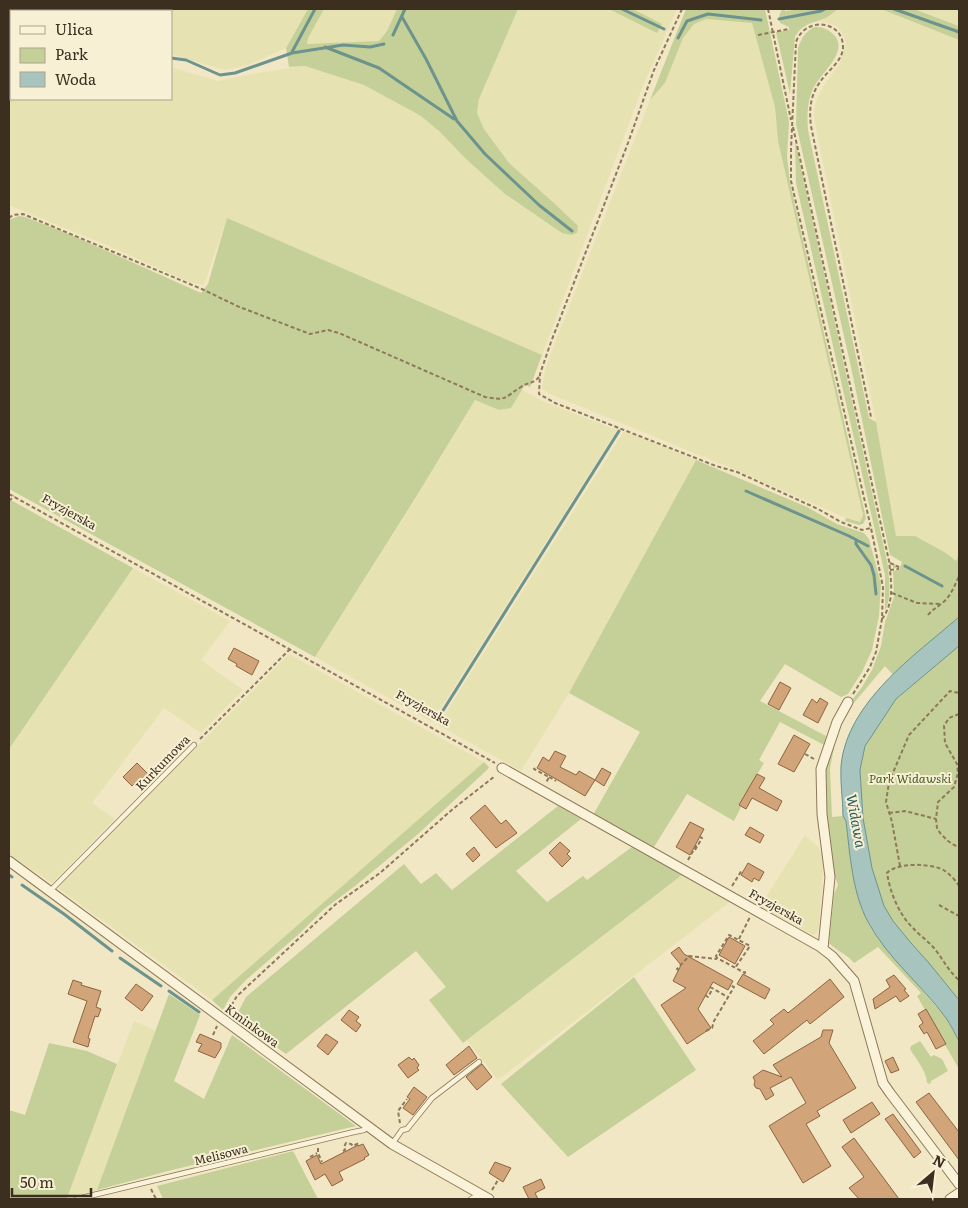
<svg xmlns="http://www.w3.org/2000/svg" width="968" height="1208" font-family="Literata,serif">
	<style>
		.farmland { fill: #e7e2b2 }
		.green { fill: #c5d098 }
		.water { fill: #a7c4be; stroke: #6d938d }
		.lines { fill: none; stroke-linecap: round; stroke-linejoin: round }
		.stream { stroke: #6d938d; stroke-width: 3 }
		.building { fill: #d1a479; stroke: #8e643e }
		.service-casing { stroke: #8d795a; stroke-width: 6 }
		.minor-casing { stroke: #8d795a; stroke-width: 11 }
		.path { stroke: #8d795a; stroke-width: 2; stroke-dasharray: 4 2.5; stroke-linecap: butt }
		.service { stroke: #fbf3d9; stroke-width: 4.5 }
		.minor { stroke: #fbf3d9; stroke-width: 9 }
		.labels { text-anchor: middle; stroke-width: 4; stroke-linejoin: round; paint-order: stroke }
		.street-label { font-size: 12px; fill: #3c2f1f; stroke: #f7f0d5 }
		.park-label { font-size: 12px; font-style: italic; fill: #485a24; stroke: #f7f0d5 }
		.water-label { font-size: 14px; font-style: italic; fill: #2d5c5d; stroke: #f7f0d5 }
	</style>
	<rect width="100%" height="100%" fill="#f1e7c5"/>
	<!-- farmland -->
	<path class="farmland" d="M14 9H308L286 48 246 66 224 70 171 54V11H13Z
		M324 9H397L387 31 379 41 307 44V38Z
		M518 9H677L643 86 542 355 227 218 204 285 189 282 111 247 11 206 9 193V77L11 76V99H171V67L218 81 256 73 305 66 365 85 421 116 440 132 466 159 505 194 562 233 531 182 509 163 484 129 477 113 479 99Z
		M838 9H881L959 40V554L956 561 946 553 896 536 876 422 815 124 814 110 817 99 823 87 840 63 846 42 841 31 836 26 818 20 828 17Z
		M914 9H959V26L931 15Z
		M706 19 752 23 775 107 778 141 863 515 860 522 846 518 731 468 550 394 542 389 544 374 549 358 650 100 665 83 683 38 694 24Z
		M522 390 542 401 617 430 432 722 315 657 416 498 475 400 499 410 511 408Z
		M624 431 696 460 569 693 521 771 438 725Z
		M133 568 230 621 201 660 243 690 201 733 164 708 92 803 115 819 52 883 9 854V749Z
		M289 654 484 762 212 1000 59 889 61 883Z
		M805 835 818 847 822 855 823 872 819 926 817 933 813 935 760 907Z
		M682 875 731 901 498 1080 467 1040Z
		M134 1021 156 1031 100 1185 97 1190 67 1198Z"/>
	<!-- green -->
	<path class="green" d="M308 9H324L308 38 307 44 379 41 387 31 397 9H518L479 99 477 113 484 129 509 163 554 203 578 226 577 233 571 235 562 233 505 194 466 159 440 132 421 116 364 85 305 66 289 67 286 48Z
		M609 9H633L662 24 657 33Z
		M686 9H765L789 122 787 156 790 183 866 518 863 524 859 525 845 521 846 518 860 522 863 515 778 141 775 107 752 23 706 19 694 24 683 38 665 83 650 100Z
		M782 9H785V11L802 9H838C835 11 832 14 829 16 815 24 804 21 795 37L790 94 776 32 789 30V27L780 23 779 16Z
		M881 9H914L959 26V40Z
		M814 27C821 27 826 28 832 33 852 50 820 73 813 89 807 102 807 116 808 130L869 418 876 422 896 536H915L946 553 956 561 959 554V617L893 675 885 666 853 704 845 718 842 717 847 707 862 687 872 670 881 646 885 622 894 597 893 571 900 570 899 568H893V563L900 567 902 562 890 555 851 367 796 124 798 48C801 39 805 32 814 27Z
		M795 140 888 566C889 581 892 597 885 611V575L878 544 796 183Z
		M19 216 25 217 69 234 201 293 208 284 227 218 542 355 530 387 525 385 511 408 499 410 475 400 416 497 315 657 9 489V220Z
		M696 460 807 507 837 524 864 533 869 539 881 584 879 616 872 650 862 672 848 694 841 697 785 664 760 701 826 736 824 745 780 722 759 760 764 763 739 805 741 807 734 821 687 794 654 847 593 815 640 732 569 693Z
		M9 499 133 568 9 749Z
		M959 646V1000L929 963 911 943 893 921 884 906 872 868 863 818 860 770 865 746 896 699Z
		M835 743 830 768 832 817 843 816 846 821 852 870 860 901 867 921 878 939 947 1019 959 1041V1069L917 996 921 993 878 947 854 963C846 953 838 952 829 943L834 894 838 885 835 877 825 802 826 766Z
		M484 762 489 767 488 769 418 834 355 886 324 909 299 934 246 980 230 997 223 1010 212 1000Z
		M558 806 581 819 516 871 547 902 583 876 587 880 632 847 636 848 682 875 463 1043 429 1000 446 987 416 951 286 1054 235 1018 246 997 404 864 421 884 436 873 452 890Z
		M634 977 696 1070 568 1157 501 1084Z
		M169 994 200 1015 174 1081 204 1099 232 1035 356 1126 172 1170 97 1190Z
		M920 1041 931 1057 934 1055 942 1059 948 1071 931 1081 930 1084 927 1083C927 1072 916 1059 910 1049L911 1046Z
		M49 1043 87 1051 117 1064 67 1198 9 1199V1110L25 1115Z
		M293 1151 318 1199H163L157 1186Z"/>
	<!-- water -->
	<path class="water" d="M959 617V646L896 699 865 746 860 770 863 818 872 868 884 906 893 921 911 943 929 963 959 1000V1041C955 1034 951 1025 946 1018 922 985 888 959 868 922 852 892 850 854 846 821L843 816C843 800 840 783 841 766 847 702 914 656 959 617Z"/>
	<g class="lines">
		<!-- stream -->
		<path class="stream" d="M622 9 664 29
			M894 9 959 32
			M402 17 426 59 457 121 485 154 539 205 572 231
			M779 19 821 11 825 9
			M393 35 405 9
			M678 38 687 21 708 14 761 20
			M325 47 379 68 454 119
			M292 52 315 9
			M171 58 186 60 220 75 235 73 292 53 343 45 370 47 384 44
			M9 69 11 67
			M746 491 849 536 868 546
			M856 540V544L871 565 874 575 876 594
			M905 566 942 586
			M437 720 619 431
			M9 875 12 877
			M22 885 64 914 112 951
			M120 958 161 986
			M169 991 199 1012"/>
	</g>
	<!-- building -->
	<path class="building" d="M234 648 259 661 252 675 236 666 237 664 228 659Z
		M780 682 791 688 779 710 768 704Z
		M820 698 828 703 818 723 803 715 812 699 817 703Z
		M794 735 810 744 794 772 778 764Z
		M555 751 566 756 560 767 576 775 579 771 595 780 585 796 537 768 543 757 549 761Z
		M137 763 148 774 139 783 137 781 132 786 123 777Z
		M602 768 611 773 604 786 595 780Z
		M757 774 765 778 759 788 782 801 777 811 752 798 746 809 739 805Z
		M485 805 501 824 506 820 517 833 496 848 470 818Z
		M690 822 704 829 690 855 676 847Z
		M750 827 764 835 760 843 745 835Z
		M560 842 570 851 567 854 571 858 562 867 549 853Z
		M474 847 480 855 473 862 466 854Z
		M748 863 764 872 759 881 754 878 752 882 741 875Z
		M729 937 745 946 735 964 719 955Z
		M679 947 684 954 733 981 728 990 713 982 698 1009 711 1028 687 1044 661 1005 686 988 673 981 681 965 671 953Z
		M743 974 770 989 765 999 737 984Z
		M894 975 906 989 904 990 909 996 900 1002 896 996 875 1009 873 999 890 987 886 980Z
		M830 979 844 997 810 1024 807 1020 764 1054 753 1041 774 1024 770 1020 784 1009 788 1013Z
		M73 980 82 983 81 985 101 991 96 1007 101 1009 98 1017 95 1016 88 1038 90 1039 88 1047 73 1042 87 1001 68 994Z
		M136 984 153 996 142 1011 125 998Z
		M926 1009 946 1044 936 1049 927 1032 924 1034 919 1026 923 1023 918 1014Z
		M349 1010 359 1017 356 1021 361 1025 356 1032 341 1020Z
		M823 1030H833L829 1043 856 1088 817 1111 820 1116 806 1124 831 1166 803 1183 769 1126 806 1103 791 1077 770 1088 774 1095 766 1100 760 1089 756 1088 754 1085 755 1081 753 1077 763 1070 782 1077 773 1065 821 1037Z
		M200 1034 221 1043V1048L215 1058 198 1051 202 1044 196 1042Z
		M326 1034 338 1042 328 1055 317 1046Z
		M469 1046 477 1058 454 1075 446 1065Z
		M409 1057 412 1060 414 1058 419 1065 417 1068 419 1070 408 1078 398 1065Z
		M893 1057 899 1070 891 1073 885 1061Z
		M482 1064 492 1077 477 1090 466 1077Z
		M414 1087 427 1097 413 1115 403 1108 410 1099 407 1097Z
		M929 1093 959 1132V1160L916 1102Z
		M872 1102 880 1114 851 1133 843 1120Z
		M893 1114 921 1152 914 1158 885 1119Z
		M854 1138 899 1199H859L849 1188 864 1177 842 1147Z
		M363 1144 369 1155 364 1158 365 1159 339 1172 343 1180 332 1186 325 1174 315 1180 306 1161 317 1155 321 1164 358 1145V1146Z
		M495 1162 511 1168 503 1182 489 1173Z
		M541 1179 545 1188 535 1193 538 1199H529L523 1187Z"/>
	<g class="lines">
		<!-- service casing -->
		<g class="service-casing">
			<path id="service" d="M50 891 194 745
				M392 1144 402 1130 407 1129 432 1098 479 1062
				M77 1199 354 1132 364 1130 367 1126
				M471 1199 480 1194"/>
		</g>
		<!-- minor casing -->
		<g class="minor-casing">
			<path id="minor" d="M502 768 819 946 832 956 854 981 883 1083 890 1093 959 1184
				M9 861 392 1144 489 1199
				M823 948 830 877 822 814 821 769 837 722 848 702
				M950 1199 959 1193"/>
		</g>
		<!-- path -->
		<path class="path" d="M682 9 654 70 628 143 551 342 540 374 539 394 555 403 716 466 737 472 818 509 841 522 862 530 871 528
			M768 9 791 120
			M9 15 11 9
			M758 35 789 29
			M793 127 889 561C891 581 895 602 882 619
			M9 218 13 215 23 214 204 290 237 306 310 334 328 330 339 333 485 397C508 401 503 398 521 387 529 381 534 385 540 375
			M9 494 495 763
			M9 501 14 496
			M890 563 899 567
			M890 570 899 569
			M892 593 917 603 942 604
			M928 615C932 610 936 608 941 604 950 598 955 585 959 576
			M853 694 870 667 876 652 882 619 883 587 871 528 791 181V149L796 42C805 16 844 20 843 48 842 62 827 71 820 82 810 96 809 110 811 126L871 417
			M959 714 949 718 944 726 945 743 957 764 958 773 954 787 938 802 936 819 937 828 940 833 948 841 959 848
			M200 739 290 649
			M805 754 814 759
			M535 768 534 769 549 777 546 783
			M549 777 556 781
			M889 813 905 811 936 819
			M695 850 702 838 698 836
			M688 860 697 844
			M900 866 892 822 886 802 889 782 909 735 950 691 959 693
			M732 886 742 870
			M959 886C956 881 951 875 945 871 933 863 897 862 887 873 890 892 899 915 913 928 919 935 927 940 933 947 942 957 948 971 959 980
			M939 905 959 916
			M739 939 750 917
			M717 958 716 956 729 935 750 946 735 968
			M679 970 677 969 689 956 716 959 717 958 745 973V971
			M710 987 728 997
			M705 995 708 997 713 988
			M228 1011 237 996 336 904 380 873 454 808 495 776
			M706 1031 712 1028 714 1021 734 987 730 985
			M213 1035 217 1026
			M400 1123 398 1111 407 1099
			M318 1148V1153L322 1162
			M343 1151 345 1150 344 1147 346 1143 351 1144 353 1146 359 1143
			M310 1157 317 1153
			M151 1189 156 1199
			M492 1190 498 1180"/>
		<!-- service -->
		<use href="#service" class="service"/>
		<!-- minor -->
		<use href="#minor" class="minor"/>
	</g>
	<g class="labels">
		<!-- street labels -->
		<g class="street-label">
			<text transform="translate(69 512) rotate(29)" y="4">Fryzjerska</text>
			<text transform="translate(423 708) rotate(29)" y="4">Fryzjerska</text>
			<text transform="translate(163 763) rotate(-46)" y="4">Kurkumowa</text>
			<text transform="translate(776 907) rotate(29)" y="4">Fryzjerska</text>
			<text transform="translate(252 1026) rotate(36)" y="4">Kminkowa</text>
			<text transform="translate(221 1155) rotate(-14)" y="4">Melisowa</text>
		</g>
		<!-- park labels -->
		<g class="park-label">
			<text x="910" y="783">Park Widawski</text>
		</g>
		<!-- water labels -->
		<g class="water-label">
			<text transform="translate(856 821) rotate(80)" y="5">Widawa</text>
		</g>
	</g>
	<!-- border -->
	<rect width="968" height="1208" fill="none" stroke="#3c2f1f" stroke-width="20"/>
	<!-- legend -->
	<rect x="10" y="10" width="162" height="90" fill="#f7f0d5" stroke="#aca38c"/>
	<rect x="20" y="26" width="25" height="8" fill="#fbf3d9" stroke="#aca38c"/>
	<text x="55" y="35" font-size="15" fill="#3c2f1f">Ulica</text>
	<rect x="20" y="48" width="25" height="15" fill="#c5d098" stroke="#aca38c"/>
	<text x="55" y="60" font-size="15" fill="#3c2f1f">Park</text>
	<rect x="20" y="72" width="25" height="15" fill="#a7c4be" stroke="#aca38c"/>
	<text x="55" y="85" font-size="15" fill="#3c2f1f">Woda</text>
	<!-- north arrow -->
	<g transform="translate(933 1173) rotate(28)" stroke="#f7f0d5" stroke-width="4" paint-order="stroke">
	<path d="M0-4L9 19L0 12L-9 19Z" fill="#3c2f1f"/>
	<text y="-8" font-size="14" font-weight="bold" text-anchor="middle" fill="#3c2f1f">N</text>
	</g>
	<!-- scale -->
	<path d="M12 1188v8h79v-8" fill="none" stroke="#3c2f1f" stroke-width="2.5"/>
	<text x="20" y="1188" font-size="15" fill="#3c2f1f" stroke="#f7f0d5" stroke-width="4" paint-order="stroke">50 m</text>
</svg>
